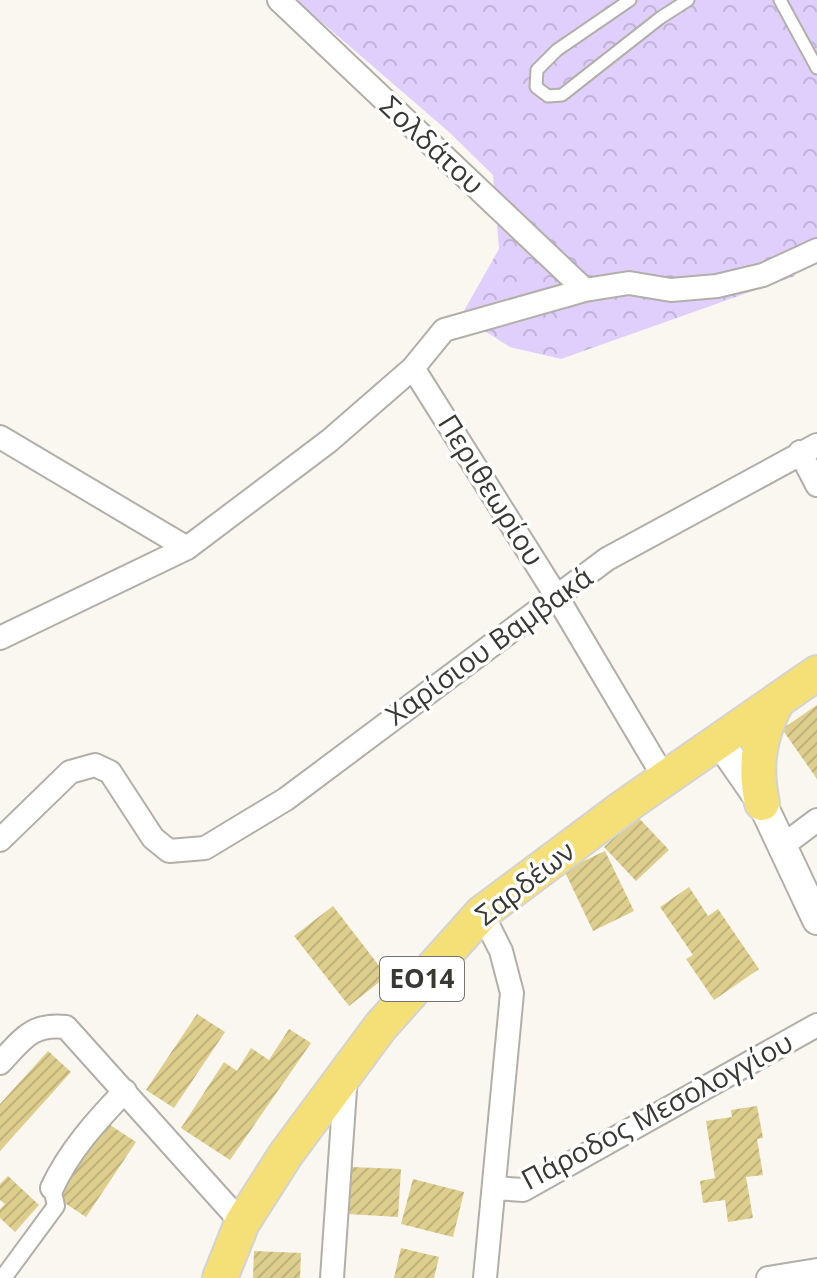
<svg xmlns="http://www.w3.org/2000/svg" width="817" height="1278" font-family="'Open Sans',sans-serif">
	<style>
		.forest { fill: url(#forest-crowns) }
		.building { fill: url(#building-hatch) }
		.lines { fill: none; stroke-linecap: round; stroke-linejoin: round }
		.service-casing { stroke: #b1afa8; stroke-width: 15 }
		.pedestrian-casing { stroke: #b1afa8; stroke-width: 20 }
		.minor-casing { stroke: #b1afa8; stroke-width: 26 }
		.tertiary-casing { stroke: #b1afa8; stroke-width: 32 }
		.primary-casing { stroke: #d3d3d3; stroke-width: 38 }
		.service { stroke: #fff; stroke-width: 11 }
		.pedestrian { stroke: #fff; stroke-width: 16 }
		.minor { stroke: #fff; stroke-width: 22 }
		.tertiary { stroke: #fff; stroke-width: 28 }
		.primary { stroke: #f5e078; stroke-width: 34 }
		.labels { text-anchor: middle; stroke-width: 7; stroke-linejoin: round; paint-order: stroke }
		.shield { fill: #fff; stroke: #747472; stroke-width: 2 }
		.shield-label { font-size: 26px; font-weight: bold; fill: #383835 }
		.street-label { font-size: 28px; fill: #383835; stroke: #fff }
	</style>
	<defs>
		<pattern id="forest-crowns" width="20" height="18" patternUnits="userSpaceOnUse" patternTransform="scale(2)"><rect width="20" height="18" fill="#e0cefd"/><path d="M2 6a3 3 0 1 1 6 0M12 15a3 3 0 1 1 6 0" fill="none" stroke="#c1b2d9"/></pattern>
		<pattern id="building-hatch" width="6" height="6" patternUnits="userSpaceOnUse" patternTransform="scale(2)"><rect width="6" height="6" fill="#dece8d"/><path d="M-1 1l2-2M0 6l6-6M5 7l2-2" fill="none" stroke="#bfb27a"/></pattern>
	</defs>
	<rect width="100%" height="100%" fill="#f9f7ef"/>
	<!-- forest -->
	<path class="forest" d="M296 0H817V242L801 249 795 276 561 359 510 347 461 316 499 249 493 175 449 132Z"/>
	<!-- building -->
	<path class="building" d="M817 705V779L782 729Z
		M637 816 669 850 636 881 604 847Z
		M605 851 634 911 593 931 564 870Z
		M689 887 708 916 718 909 759 969 714 1000 686 959 693 955 660 907Z
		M333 906 387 976 349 1006 294 936Z
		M197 1014 225 1032 174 1108 146 1090Z
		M289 1029 311 1043 230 1160 181 1128 224 1062 237 1071 251 1048 269 1060Z
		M48 1051 71 1072 0 1151V1104Z
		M757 1106 763 1138 757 1139 763 1175 746 1177 753 1218 728 1222 725 1200 703 1203 700 1181 715 1178 706 1121 732 1117 731 1110Z
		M107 1123 136 1142 86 1217 57 1198Z
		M351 1167 401 1169 398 1217 348 1214Z
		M8 1176 39 1205 15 1232 0 1218V1209L5 1204 0 1200V1184Z
		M413 1179 464 1192 453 1237 401 1224Z
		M401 1248 439 1257 434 1278H394Z
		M254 1251 301 1253 300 1278H253Z"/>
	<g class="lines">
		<!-- service casing -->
		<g class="service-casing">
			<path id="service" d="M630 0 557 50 537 70 536 87 548 96 562 95 660 18 688 0
				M780 0 817 68"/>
		</g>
		<!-- pedestrian casing -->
		<g class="pedestrian-casing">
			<path id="pedestrian" d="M3 1278 56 1206 52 1188"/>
		</g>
		<!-- minor casing -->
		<g class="minor-casing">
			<path id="minor" d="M279 0 585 290
				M413 368 557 597 665 779
				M0 437 187 548
				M800 452 817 485
				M0 638 187 548 329 441 413 368 444 330 585 290 629 283 671 290 717 286 763 275 817 250
				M0 840 70 772 95 765 110 772 153 838 169 851 205 848 286 799 607 559 817 445
				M781 847 817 820
				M482 913 501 951 512 993 485 1278
				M0 1063C22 1040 31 1023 66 1027L242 1223
				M52 1188C69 1151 97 1120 125 1091
				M495 1188 523 1190 817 1025
				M332 1278 346 1075
				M768 1278 817 1270"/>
		</g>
		<!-- tertiary casing -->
		<g class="tertiary-casing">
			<path id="tertiary" d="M719 741 762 803 817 920"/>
		</g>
		<!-- primary casing -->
		<g class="primary-casing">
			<path id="primary" d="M762 803C754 766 759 735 777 701
				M220 1278 242 1223 286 1154 381 1026 482 913 624 807 817 673"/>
		</g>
		<!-- service -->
		<use href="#service" class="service"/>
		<!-- pedestrian -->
		<use href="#pedestrian" class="pedestrian"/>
		<!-- minor -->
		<use href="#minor" class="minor"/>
		<!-- tertiary -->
		<use href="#tertiary" class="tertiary"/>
		<!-- primary -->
		<use href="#primary" class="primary"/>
	</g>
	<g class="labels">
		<!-- shield labels -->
		<rect class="shield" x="380" y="957" width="84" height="44" rx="6"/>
		<g class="shield-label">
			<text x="422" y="988">ΕΟ14</text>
		</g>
		<!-- street labels -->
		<g class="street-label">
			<text transform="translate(432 145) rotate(43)" y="10">Σολδάτου</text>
			<text transform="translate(491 490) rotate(58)" y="10">Περιθεωρίου</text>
			<text transform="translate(489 646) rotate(-36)" y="10">Χαρίσιου Βαμβακά</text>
			<text transform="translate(525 883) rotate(-38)" y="10">Σαρδέων</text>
			<text transform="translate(657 1111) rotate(-28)" y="10">Πάροδος Μεσολογγίου</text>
		</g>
	</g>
</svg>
